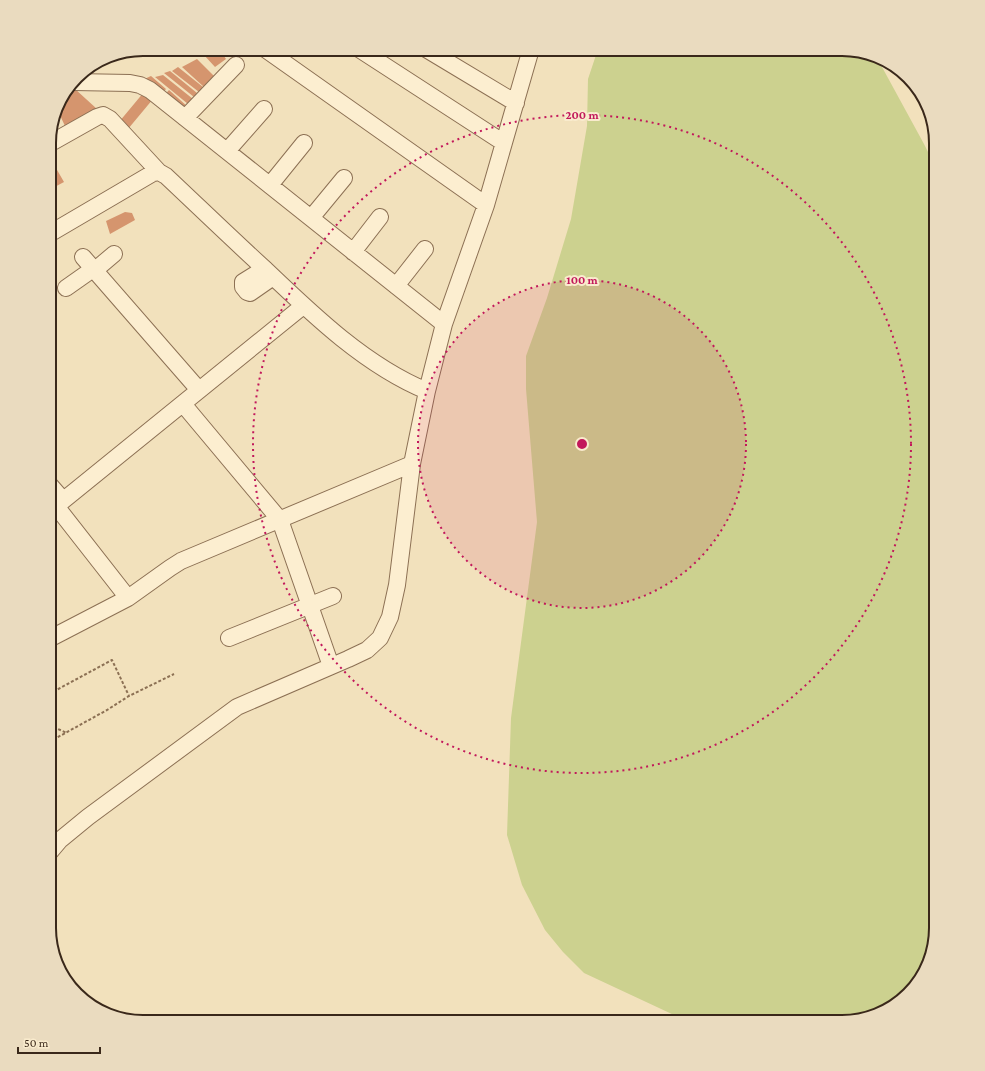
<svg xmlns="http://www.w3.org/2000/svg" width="985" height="1071" font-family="'Crimson Pro',serif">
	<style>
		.green { fill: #ccd18f }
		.building { fill: #d5956e }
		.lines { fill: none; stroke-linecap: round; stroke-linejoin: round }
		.minor-casing { stroke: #8c7054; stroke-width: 18 }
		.path { stroke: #8c7054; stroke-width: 2; stroke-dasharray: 3 2; stroke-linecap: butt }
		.minor { stroke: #fceed0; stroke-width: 16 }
		.ring { fill: none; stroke: #c2185b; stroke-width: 2; stroke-dasharray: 2 4 }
		.rim { fill: none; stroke: #3a281a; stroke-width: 2 }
		.centre { fill: #c2185b; stroke: #f9ebcd; stroke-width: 2 }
		.ring-label { font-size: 12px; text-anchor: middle; font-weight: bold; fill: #c2185b; stroke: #f9ebcd; stroke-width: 4; stroke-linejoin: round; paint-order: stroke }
	</style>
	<rect width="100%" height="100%" fill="#f2e1bc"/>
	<!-- green -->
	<path class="green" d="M598 49H848L872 56 882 67 924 144 936 168V928L926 969 899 1002 872 1017 842 1022H689L584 973 563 952 545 930 522 885 507 835 511 718 537 522 526 389V356L547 298 571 219 587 126 588 79Z"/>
	<!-- building -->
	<path class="building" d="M214 49H219L226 59 215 67 204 55Z
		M197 59 214 76 204 87 182 67Z
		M178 67 203 87 199 92 172 71Z
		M170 71 197 93 194 97 164 73Z
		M163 75 193 99 188 104 155 77Z
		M151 76 166 89 159 97 140 81Z
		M75 89 97 109 65 126 57 109 59 102 64 94Z
		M169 90 188 107 181 115 162 98Z
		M144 92 153 99 128 129 119 122Z
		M49 156 64 182 49 190Z
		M125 212 132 213 135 220 110 234 106 221Z"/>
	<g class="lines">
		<!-- minor casing -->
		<g class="minor-casing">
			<path id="minor" d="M265 49 486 205
				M359 49 504 143
				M426 49 516 103
				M74 82 130 83 140 85 150 90 444 324
				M185 118 236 65
				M49 144 97 117 103 115 110 119 159 172 166 176C199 207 232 239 266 270 313 315 366 366 427 391
				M227 151 264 109
				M270 185 304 143
				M311 218 344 178
				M49 234 153 173 159 172
				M353 252 380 217
				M83 257 199 390
				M264 269 243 282V287L247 292 250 293 273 277
				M94 271 114 254
				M396 286 425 249
				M66 288 93 269
				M183 404 280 520 331 666
				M49 484 63 500
				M56 506 128 598
				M49 512 303 306
				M229 638 333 596
				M49 639 128 598 170 568 181 561 412 464
				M49 853 60 840 88 817 237 707 348 659 367 650 380 638 390 617 397 585 412 464 427 391 444 324 486 205 531 49"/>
		</g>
		<!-- path -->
		<path class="path" d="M49 694 112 660 129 696
			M49 725 67 733
			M49 742 107 710 129 696 174 674"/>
		<!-- minor -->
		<use href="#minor" class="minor"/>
	</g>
	<!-- distance rings -->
	<circle cx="582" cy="444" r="164" fill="#c2185b" fill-opacity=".12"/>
	<g class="ring">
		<circle cx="582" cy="444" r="164"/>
		<circle cx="582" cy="444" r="329"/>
	</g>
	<!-- crop -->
	<path d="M0 0H985V1071H0ZM143 56H842A87 87 0 0 1 929 143V928A87 87 0 0 1 842 1015H143A87 87 0 0 1 56 928V143A87 87 0 0 1 143 56Z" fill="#eadbbf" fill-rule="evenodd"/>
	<path class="rim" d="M143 56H842A87 87 0 0 1 929 143V928A87 87 0 0 1 842 1015H143A87 87 0 0 1 56 928V143A87 87 0 0 1 143 56Z"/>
	<circle cx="582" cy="444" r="6" class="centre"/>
	<g class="ring-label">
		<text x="582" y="119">200 m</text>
		<text x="582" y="284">100 m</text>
	</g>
	<!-- scale -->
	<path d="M18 1047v6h82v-6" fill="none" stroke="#3a281a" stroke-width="2"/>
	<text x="24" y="1047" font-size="12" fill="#3a281a" stroke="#f9ebcd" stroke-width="3" paint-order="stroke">50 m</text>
</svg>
